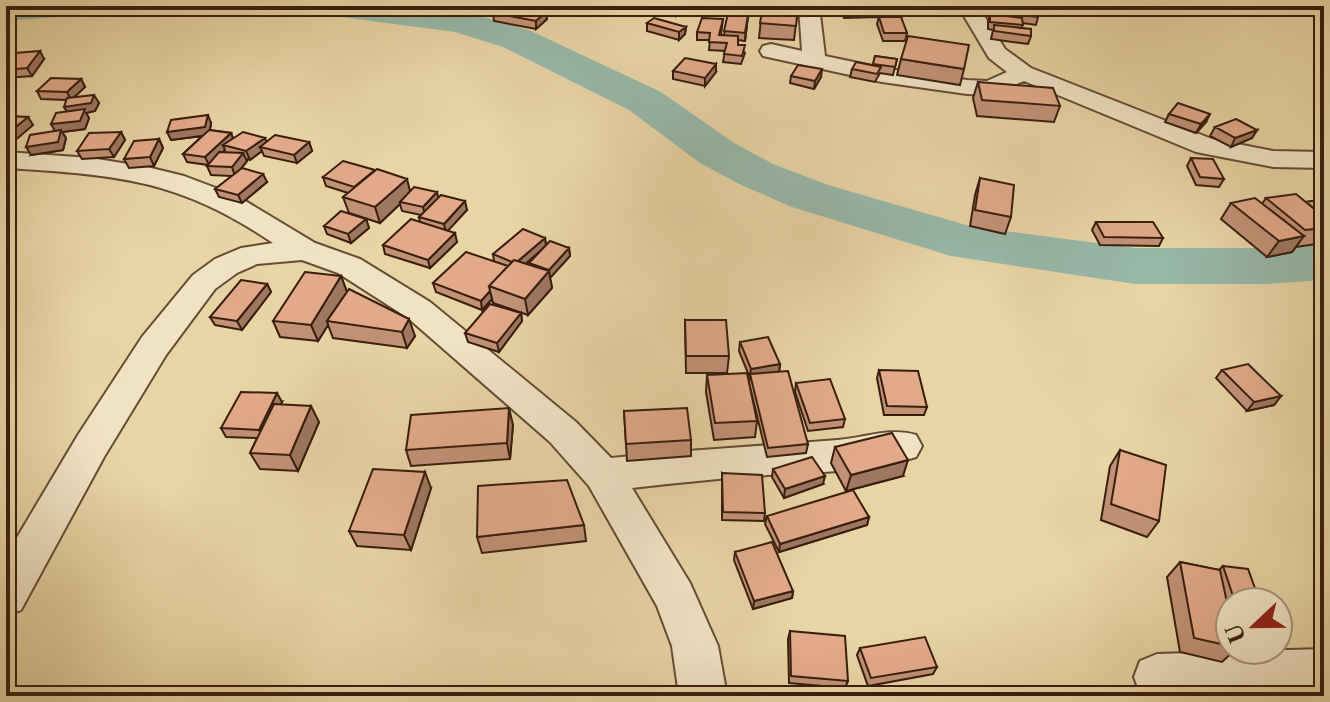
<svg xmlns="http://www.w3.org/2000/svg" width="1330" height="702" font-family="'Libre Caslon Text',serif">
	<style>
		.lines { fill: none; stroke-linecap: round; stroke-linejoin: round }
		.river { fill: #97b8a9; fill-rule: evenodd }
		.minor-casing { stroke: #654c34; stroke-width: 4 }
		.minor { fill: #f0e3c4; fill-rule: evenodd }
		.wall { fill: #c29277; stroke: #391e0e; stroke-width: 2 }
		.shaded-wall { fill: #9e7761; stroke: #391e0e; stroke-width: 2 }
		.building { fill: #e2aa8a; stroke: #391e0e; stroke-width: 2 }
	</style>
	<rect width="100%" height="100%" fill="#e8d4a5"/>
	<filter id="stains"><feTurbulence type="fractalNoise" baseFrequency=".0025" numOctaves="4"/><feColorMatrix values="0 0 0 0 .2 0 0 0 0 .09 0 0 0 0 .02 0 0 0 .5 -.17"/></filter>
	<radialGradient id="worn" r=".72"><stop offset=".6" stop-color="#630" stop-opacity="0"/><stop offset="1" stop-color="#630" stop-opacity=".3"/></radialGradient>
	<g class="lines">
		<!-- river -->
		<path class="river" d="M6 6H103L97 14 6 21Z
			M322 6H432L460 10 531 31 661 92 734 143 773 164 828 185 973 227 1135 248H1268L1324 244V280L1268 284H1135L951 256 792 207 739 184 700 163 629 110 503 47 455 32 341 17 328 14Z"/>
		<!-- minor casing -->
		<g class="minor-casing">
			<path id="minor" d="M799 6H819L825 56 882 68 967 80 987 81 1007 72 989 58 958 6H978L1005 49 1031 68 1212 139 1273 151 1324 152V168L1273 167 1196 152 1024 81 990 95 967 94 882 82 763 56 760 51 763 46 771 44 802 51Z
				M6 152 91 158 147 167 184 176 237 196 315 243 360 259 430 302 576 422 611 458C687 450 762 446 838 440 864 438 891 427 916 435L922 446 916 457C870 472 817 472 768 475 722 478 677 483 632 488L690 583 718 646 727 696H679L672 646 657 606 589 486 550 442 408 318 338 273 302 260 257 264 237 273 215 289 166 355 104 457 21 610 6 616V556L78 435 142 337 193 275 215 259 241 248 273 243C178 179 118 175 6 168Z
				M1324 649V695L1147 696 1140 693 1134 677 1140 661 1157 654Z"/>
		</g>
		<!-- minor -->
		<use href="#minor" class="minor"/>
	</g>
	<!-- wall -->
	<path class="wall" d="M447 6H475L467 13 448 9Z
		M660 6H681L676 15 660 13Z
		M698 6H752L748 16 745 41 738 40V45L745 53 741 64 723 62 725 51 709 50 710 40H697V32L723 19 721 35H724L728 15 705 12V7Z
		M758 6H810L809 15H797L794 40 759 38 762 10H758Z
		M816 6H901L904 12 901 19 907 33 905 41H883L877 24 879 17H883L880 10 881 7H878L880 10 878 17 844 18 840 9 841 7 817 8Z
		M909 6H929L927 13 911 12Z
		M984 6H1005L1004 16 1015 17 1017 6 1038 17 1036 25 1022 23V28L1031 36 1028 44 991 39 993 30 988 29V22L990 15 985 14Z
		M1239 6H1324V15L1299 10 1296 16Z
		M546 12 547 19 536 29 494 21 493 13Z
		M647 23 686 27 685 34 679 40 647 31Z
		M875 56 897 59 893 75 880 73 875 82 850 77 852 69 873 66Z
		M44 59 32 76 6 78V64Z
		M901 59 964 69 960 85 897 75Z
		M673 71 716 72 705 86 673 79Z
		M791 76 821 77 814 89 790 83Z
		M81 79 85 87 74 97 99 103 95 111 86 113 89 118 85 129 62 132 66 138 63 150 31 155 55 131 67 112V100L41 99 37 91Z
		M978 82 1060 106 1054 122 977 116 973 98Z
		M1169 114 1206 122 1196 133 1165 122Z
		M211 123 210 130 231 133 233 138 267 142H309L312 151 297 163 264 156 262 151 250 160 246 159 247 161 240 170 267 182 242 203 219 197 215 189 232 176 211 175 207 166 208 165 187 162 183 154 202 136 171 140Z
		M1215 127 1257 130 1252 138 1231 147 1210 136Z
		M121 132 125 140 114 157 82 159 77 151Z
		M159 139 163 148 154 166 129 168 124 159Z
		M1191 158 1224 179 1219 187 1196 185 1187 166Z
		M323 177 410 191 438 198 467 210 447 230 457 242 430 268 385 254 383 245 420 222 419 217 421 215 402 211 400 204 380 223 349 213 343 197 348 193 326 186Z
		M980 178 1011 217 1005 234 970 226 975 195Z
		M1266 198 1306 202 1324 199V243L1296 247 1292 252 1267 257 1221 219 1231 203 1262 204Z
		M366 219 369 228 351 243 327 234 324 226Z
		M1096 222 1163 238 1159 246 1100 245 1092 230Z
		M545 238 546 245 569 248 570 256 550 278 552 288 528 315 493 303 492 299 482 310 436 292 433 283 494 262 493 254Z
		M341 276 347 292 415 336 407 348 333 338 328 325 318 341 280 337 273 321Z
		M267 284 271 292 242 330 215 325 210 317Z
		M521 313 522 321 499 352 468 342 465 333Z
		M685 320 729 356 727 373H686Z
		M740 342 780 364 779 372 808 444 806 453 767 457 749 383 750 378 739 351Z
		M879 370 927 407 924 415H884L877 378Z
		M1222 370 1281 396 1274 405 1247 411 1216 378Z
		M707 375 757 421 755 437 714 440 706 392Z
		M796 383 845 419 843 427 808 431 795 392Z
		M282 402 280 405 319 422 298 471 260 469 250 453 257 438 226 437 221 428Z
		M624 411 691 440V456L627 461Z
		M513 425 510 459 411 466 406 450Z
		M835 447 903 476 846 491 831 463Z
		M1120 450 1159 521 1147 537 1101 520 1110 466Z
		M773 469 823 484 784 498 772 477Z
		M722 473 765 513 764 521 722 520Z
		M431 488 411 550 357 546 349 531Z
		M767 516 869 517 867 525 779 552 765 524Z
		M584 525 586 541 482 553 477 537Z
		M735 552 793 591 792 598 753 609 734 560Z
		M1180 562 1219 570 1223 566 1260 602H1230V650H1235L1222 662 1180 652 1167 577Z
		M790 631 848 681 845 688 789 683 788 639Z
		M860 648 937 667 933 674 868 686 857 655Z"/>
	<!-- shaded-wall -->
	<path class="shaded-wall" d="M465 6H475L467 13Z
		M677 6H681L676 15V8Z
		M750 6H752L748 16 745 41 747 12Z
		M546 12 547 19 536 29V21Z
		M686 27 685 34 679 40V32Z
		M40 51 44 59 32 76 27 68Z
		M716 64V72L705 86V78Z
		M822 69 821 77 814 89 815 81Z
		M81 79 85 87 71 100 67 92Z
		M94 95 99 103 95 111 86 113 89 118 85 129 62 132 66 138 63 150 31 155 26 147 56 133 51 124 69 115 64 107Z
		M9 99 14 107 6 113V101Z
		M1210 114 1206 122 1196 133 1201 124Z
		M208 115 211 123 209 135 171 140 167 132Z
		M28 117 33 125 6 148V135Z
		M1257 130 1252 138 1231 147 1235 138Z
		M121 132 125 140 114 157 109 149Z
		M231 133 234 141 223 145 225 150 209 165 205 157Z
		M265 138 268 146 260 147 262 151 250 160 246 151Z
		M159 139 163 148 154 166 150 157Z
		M309 142 312 151 297 163 294 155Z
		M243 153 247 161 235 176 232 167Z
		M263 174 267 182 242 203 238 195Z
		M407 179 411 195 400 202V204L380 223 375 207Z
		M437 192 439 200 425 216 423 207Z
		M465 201 467 210 446 233 444 224Z
		M366 219 369 228 351 243 348 234Z
		M455 233 457 242 430 268 428 260Z
		M1304 236 1292 252 1267 257 1279 241Z
		M545 238 546 246 516 272 515 264Z
		M569 248 570 256 550 278 549 270Z
		M549 271 552 288 528 315 525 299Z
		M341 276 347 292 327 321 328 325 318 341 311 325Z
		M267 284 271 292 242 330 237 321Z
		M490 291 492 299 482 310 481 301Z
		M521 313 522 321 499 352 497 343Z
		M409 319 415 336 407 348 402 332Z
		M780 364 779 373 750 374 751 369Z
		M277 393 282 402 263 439 259 430Z
		M1281 396 1274 405 1247 411 1254 402Z
		M311 406 319 422 298 471 290 455Z
		M509 408 513 425 510 459 507 443Z
		M908 460 903 476 846 491 851 475Z
		M425 472 431 488 411 550 404 535Z
		M825 476 823 484 784 498 785 489Z
		M869 517 867 525 779 552 780 544Z
		M793 591 792 598 753 609 754 601Z"/>
	<!-- building -->
	<path class="building" d="M502 6H513L546 12 536 21 493 13Z
		M732 6H750L747 12 730 10Z
		M763 6H798L796 26 760 23Z
		M843 6H877L880 10H845Z
		M883 6H901L904 12H886Z
		M987 6H1005L1006 8 987 7Z
		M1017 6 1038 8V17L1017 15Z
		M728 13 748 15 745 33 724 31Z
		M990 14 1022 18 1023 25 990 22Z
		M879 17H901L907 33H884Z
		M654 18 686 27 679 32 647 23Z
		M702 18 723 19 719 35 738 36V45H745L742 56 724 54 727 43 709 42 710 33 697 32Z
		M994 25 1031 29V36L994 31Z
		M908 36 969 45 964 69 901 59Z
		M40 51 27 68 6 70V64L15 53Z
		M875 56 897 59 895 67 873 64Z
		M685 58 716 64 705 78 673 71Z
		M856 62 881 67 877 74 852 69Z
		M798 65 822 69 815 81 791 76Z
		M51 78 81 79 67 92 37 91Z
		M978 82 1053 88 1060 106 982 100Z
		M94 95 91 103 64 107 67 98Z
		M1178 103 1210 114 1201 124 1169 114Z
		M85 109 80 121 51 124 56 113Z
		M208 115 205 127 167 132 171 120Z
		M6 116 28 117 6 135Z
		M1236 119 1257 130 1235 138 1215 127Z
		M61 130 58 142 26 147 30 135Z
		M209 130 231 133 205 157 183 154Z
		M121 132 109 149 77 151 89 133Z
		M243 132 265 138 246 151 223 145Z
		M275 135 309 142 294 155 260 147Z
		M159 139 150 157 124 159 134 141Z
		M219 152 243 153 232 167 207 166Z
		M1191 158 1213 159 1224 179 1200 177Z
		M343 161 375 170 354 187 323 177Z
		M242 168 263 174 238 195 215 189Z
		M377 169 407 179 375 207 343 197Z
		M980 178 1014 185 1011 217 975 210Z
		M414 187 437 192 423 207 400 202Z
		M1296 194 1324 217V228L1305 230 1266 198Z
		M441 195 465 201 444 224 419 217Z
		M1255 198 1304 236 1279 241 1231 203Z
		M1324 199V216L1306 202Z
		M341 211 366 219 348 234 324 226Z
		M411 219 455 233 428 260 383 245Z
		M1096 222H1153L1163 238 1104 237Z
		M523 229 545 238 518 261 514 260 512 262 493 254Z
		M550 241 569 248 549 270 529 263Z
		M466 252 508 266 489 286 490 291 481 301 433 283Z
		M514 260 549 271 525 299 489 286Z
		M305 272 341 276 311 325 273 321Z
		M241 280 267 284 237 321 210 317Z
		M349 289 409 319 402 332 327 321Z
		M490 304 521 313 497 343 465 333Z
		M685 320H726L729 356H686Z
		M768 337 780 364 751 369 740 342Z
		M1248 364 1281 396 1254 402 1222 370Z
		M879 370 918 371 927 407 887 406Z
		M788 371 808 444 768 448 750 374Z
		M747 373 757 421 715 423 707 375Z
		M830 379 845 419 810 423 796 383Z
		M241 392 277 393 259 430 221 428Z
		M274 404 311 406 290 455 250 453Z
		M509 408 507 443 406 450 411 415Z
		M687 408 691 440 626 444 624 411Z
		M892 433 908 460 851 475 835 447Z
		M1120 450 1166 465 1159 521 1111 504Z
		M812 457 825 476 785 489 773 469Z
		M373 469 425 472 404 535 349 531Z
		M722 473 762 475 765 513 723 512Z
		M567 480 584 525 477 537 478 486Z
		M853 490 869 517 780 544 767 516Z
		M772 542 793 591 754 601 735 552Z
		M1180 562 1220 570 1230 616V646L1194 638Z
		M1223 566 1248 569 1260 602H1235Z
		M790 631 845 636 848 681 791 676Z
		M925 637 937 667 871 678 860 648Z
		M767 688 816 693V696H767Z"/>
	<!-- margin -->
	<rect width="1330" height="702" fill="none" stroke="#e8d4a5" stroke-width="32"/>
	<rect x="8" y="8" width="1314" height="686" fill="none" stroke="#391e0e" stroke-width="4"/>
	<rect x="16" y="16" width="1298" height="670" fill="none" stroke="#391e0e" stroke-width="2"/>
	<!-- north arrow -->
	<g transform="translate(1254 626) rotate(248)"><circle r="38" fill="#f0e3c4" stroke="#a7947b" stroke-width="2"/>
	<path d="M0-6L14 30L0 20L-14 30Z" fill="#8f2418"/>
	<text y="-12" font-size="22" font-weight="bold" text-anchor="middle" fill="#391e0e">U</text>
	</g>
	<rect width="100%" height="100%" filter="url(#stains)"/>
	<rect width="100%" height="100%" fill="url(#worn)"/>
</svg>
